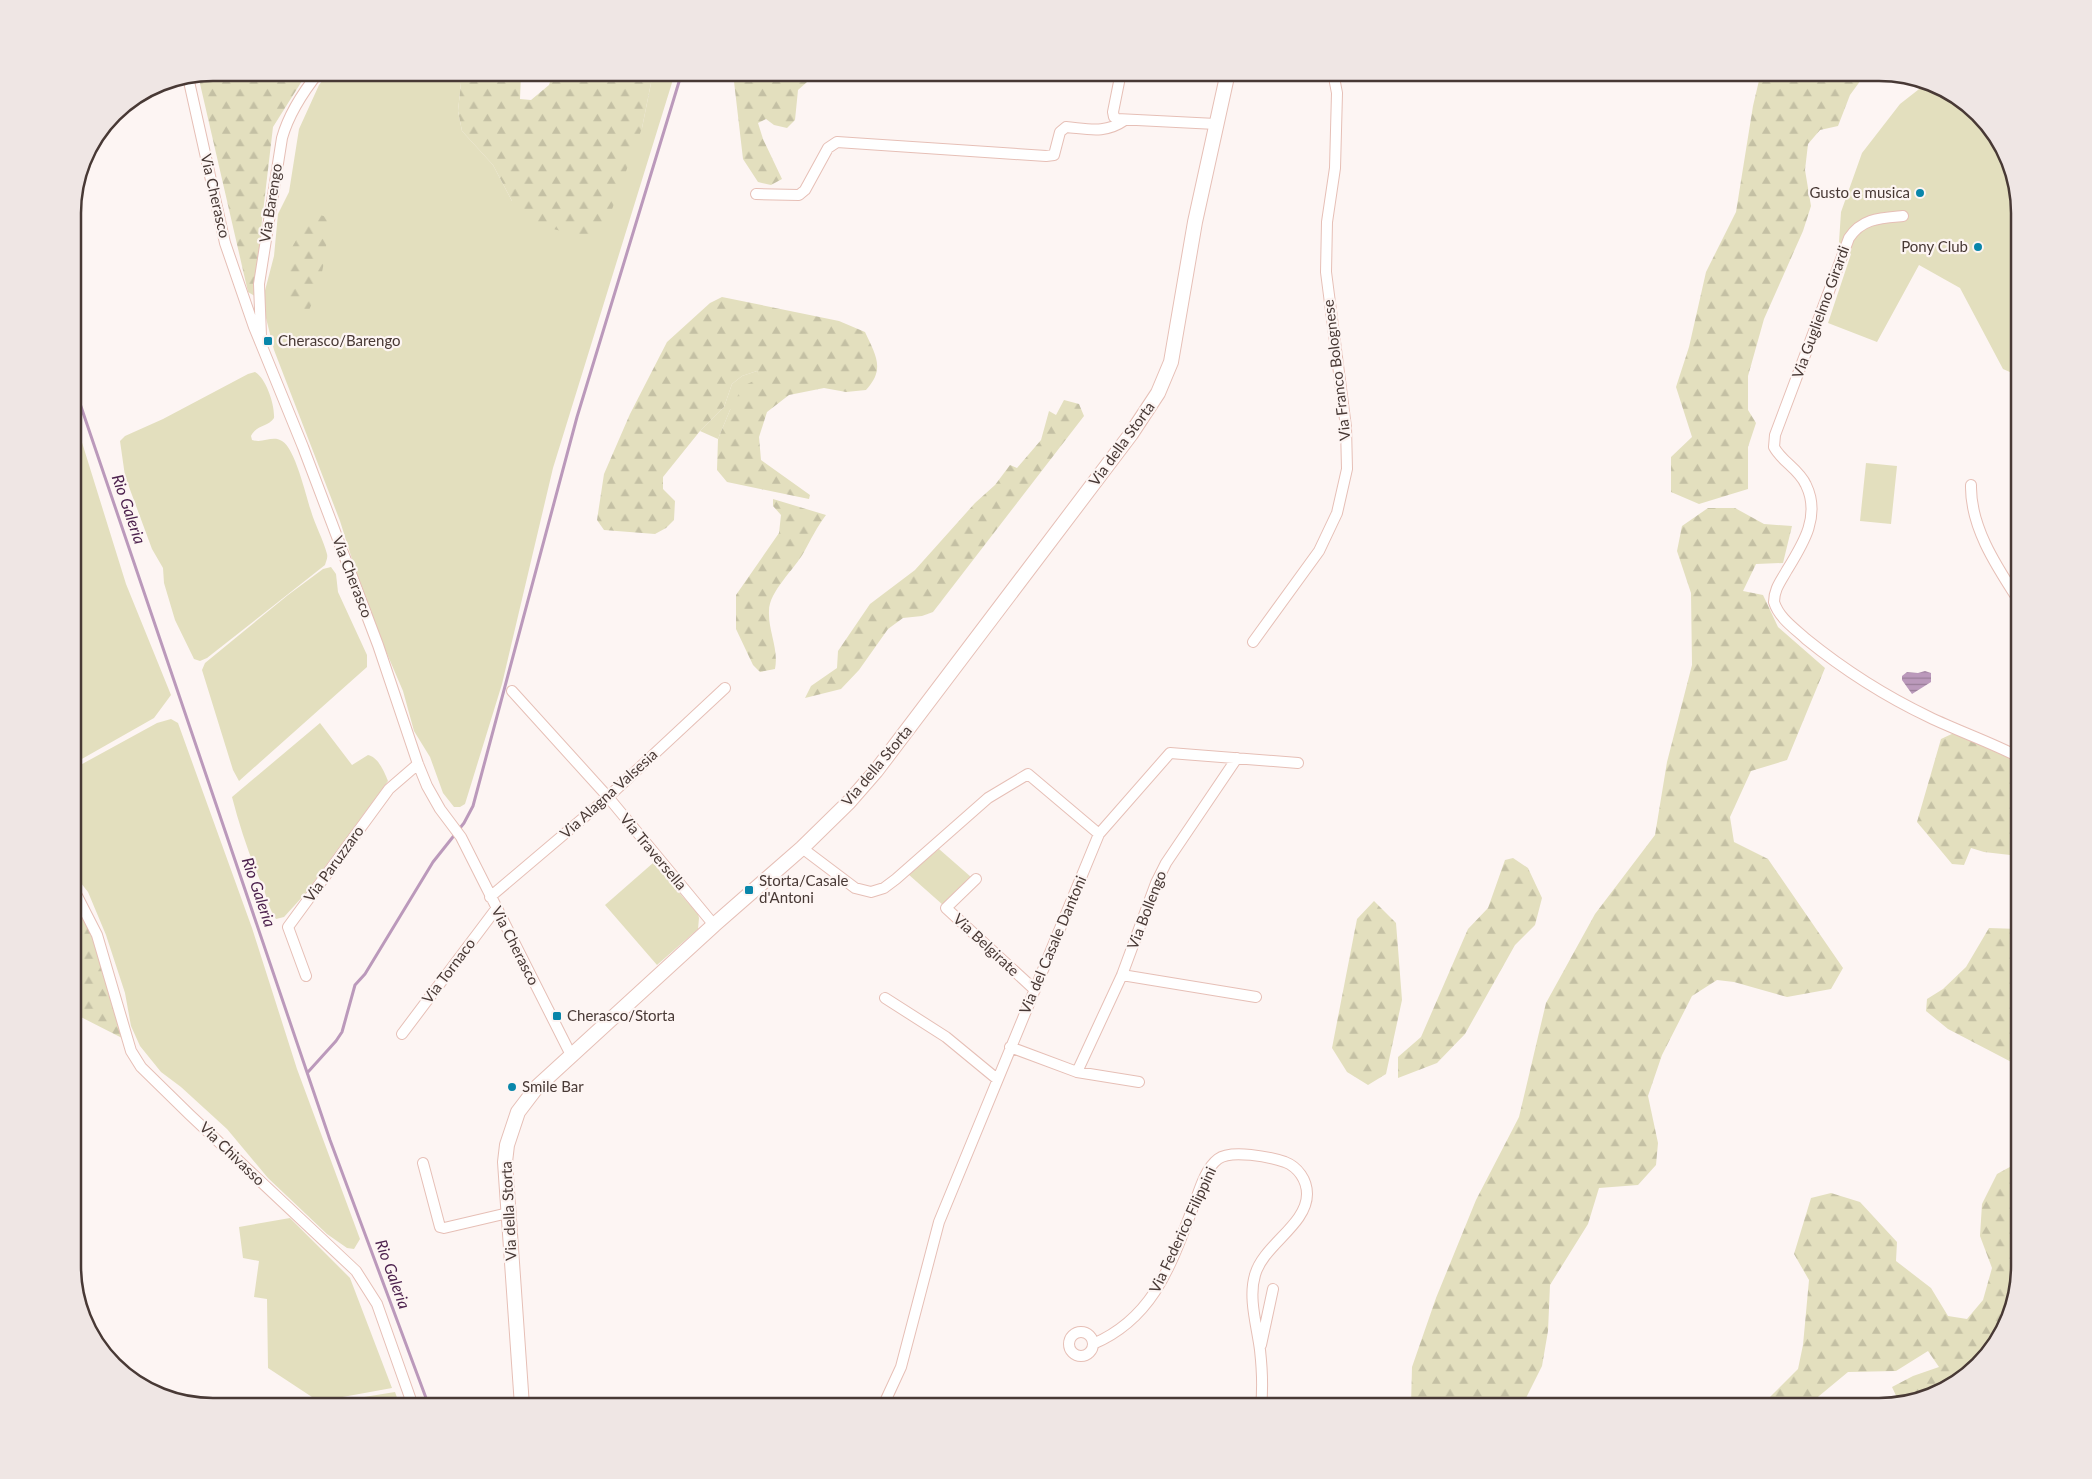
<svg xmlns="http://www.w3.org/2000/svg" width="2092" height="1479" font-family="Lato,sans-serif">
	<style>
		.green { fill: #e3dfbe }
		.forest { fill: url(#forest-firs) }
		.water { fill: url(#water-rules) }
		.lines { fill: none; stroke-linecap: round; stroke-linejoin: round }
		.stream { stroke: #b9b; stroke-width: 3 }
		.street-casing { stroke: #e6bfb6; stroke-width: 12 }
		.secondary-casing { stroke: #e6bfb6; stroke-width: 16 }
		.street { stroke: #fff; stroke-width: 10 }
		.secondary { stroke: #fff; stroke-width: 14 }
		.poi-dot { fill: #0986aa; stroke: #fdf5f3; stroke-width: 2 }
		.labels { text-anchor: middle; stroke-width: 4.5; stroke-linejoin: round; paint-order: stroke }
		.poi-label { font-size: 15px; fill: #483935; stroke: #fdf5f3; text-anchor: start }
		.street-label { font-size: 15px; fill: #483935; stroke: #fdf5f3 }
		.water-label { font-size: 16px; font-style: italic; fill: #4d224e; stroke: #fdf5f3 }
		.rim { fill: none; stroke: #483935; stroke-width: 2.5 }
	</style>
	<defs>
		<pattern id="forest-firs" width="22" height="20" patternUnits="userSpaceOnUse" patternTransform="scale(1.25)"><rect width="22" height="20" fill="#e3dfbe"/><path d="M5 1l3.5 6h-7zM16 11l3.5 6h-7z" fill="#c4c0a4"/></pattern>
		<pattern id="water-rules" width="6" height="5" patternUnits="userSpaceOnUse" patternTransform="scale(1.25)"><rect width="6" height="5" fill="#b9b"/><path d="M0 2.5h6" fill="none" stroke="#9a7e99"/></pattern>
	</defs>
	<rect width="100%" height="100%" fill="#fdf5f3"/>
	<!-- green -->
	<path class="green" d="M328 73H462L458 111 462 131 493 165 512 201 642 128 653 73H675L553 468 502 684 465 804 460 807H454L443 793 430 757 414 731 403 691 367 607 340 521 274 350 262 302 274 256 278 214 289 192 299 129 319 85Z
		M1923 86 1957 96 2001 143 2019 213V376L2003 369 1960 288 1919 265 1877 342 1828 323 1851 254 1839 242 1841 212 1862 153 1900 104Z
		M757 371 761 378 730 410 718 439 700 431 724 407 732 384 742 376Z
		M255 372C266 378 275 405 274 418 268 427 256 425 251 436L252 440C263 444 272 435 282 441 295 448 306 496 311 511 315 525 323 539 327 554 328 558 326 561 325 565L207 658 200 661 194 659 175 620 164 583 163 568 152 549 125 476 120 441 125 436 163 419 248 374Z
		M80 436 126 584 171 695 154 718 73 764V438Z
		M1866 463 1897 466 1891 524 1860 521Z
		M331 567 336 574 338 592 367 655V667L239 781 233 770 202 670 205 663 288 595 323 569Z
		M171 719 178 723 252 928 297 1069 360 1239 354 1249 347 1248 327 1234 268 1178 227 1129 181 1087 161 1072 140 1046 131 1026 125 993 106 935 88 892 73 873V769L157 723Z
		M320 723 352 765 368 755C378 757 384 771 388 781L304 895 284 917 276 919C269 909 267 898 263 887 250 858 240 828 232 797Z
		M939 849 971 877 943 905 908 874Z
		M653 863 698 914 699 918 698 929 657 965 605 905Z
		M290 1218 350 1278 392 1388 326 1400 324 1398 315 1399 268 1368 267 1299 254 1297 259 1261 243 1258 239 1227Z
		M395 1392 400 1406H319L327 1403Z"/>
	<!-- forest -->
	<path class="forest" d="M213 72 307 73 273 127 261 229 258 298 248 292 198 75Z
		M1761 72 1866 73 1850 95 1838 126 1820 130 1808 144 1805 170 1811 206 1803 231 1764 319 1748 376V410L1756 423 1748 447V489L1699 504 1671 492V457L1692 437 1676 387 1689 347 1706 272 1736 212 1753 106Z
		M462 73H521L520 99 531 100 549 85 553 73H653L642 128 604 231 580 236 542 226 512 201 493 165 462 131 458 111Z
		M733 73H806L807 82 798 90 795 120 787 128 774 125 766 119 758 123 763 139 782 179 771 185 758 182 743 159Z
		M320 215 327 217 328 221C327 255 321 290 304 320 294 312 291 302 288 290 281 257 295 235 320 215Z
		M722 297 839 321 865 332C875 354 886 369 866 390L846 392 824 388 789 395 767 412 759 437 761 460 810 495 809 499 727 482 717 470 718 439 730 410 743 386 760 378 757 371 742 376 732 384 724 407 700 431 663 477V489L675 501 674 520 666 528 655 534 604 530 597 520 604 474 630 414 667 342 710 303Z
		M1064 400 1079 404 1084 416 933 612 922 616 903 618 888 629 859 670 841 689 805 698 811 686 837 668 838 651 870 604 915 570 975 503 995 485 1010 465 1017 468 1041 440 1049 411 1056 415Z
		M773 499 826 515C817 527 811 539 804 552 795 569 769 591 769 611 768 631 779 649 775 669L760 672 753 665 736 629V595L779 533 781 515 773 506Z
		M1708 508H1735L1764 524 1792 526 1783 563 1756 564 1743 591 1763 595 1778 627 1825 668 1787 760 1751 771 1730 817 1734 842 1768 859 1843 968 1831 989 1787 997 1734 982 1717 980 1692 996 1662 1055 1648 1096 1658 1143 1656 1165 1638 1185 1599 1188 1588 1224 1550 1285 1548 1331 1542 1366 1522 1406H1411L1412 1367 1436 1298 1476 1200 1519 1117 1546 1003 1595 914 1655 835 1667 762 1692 665 1691 593 1677 551 1682 526Z
		M1956 732 2019 761V856L1984 852 1971 848 1964 865 1952 864 1917 822 1941 739Z
		M1513 858 1528 868 1542 898 1535 925 1515 945 1465 1034 1437 1063 1398 1078V1057L1421 1037 1468 929 1488 908 1505 860Z
		M73 895 96 939 122 1038 73 1013Z
		M1374 901 1396 923 1402 1000 1386 1074 1368 1085 1347 1072 1332 1048 1357 919Z
		M1989 928 2019 929V1066L1948 1029 1926 1011 1927 999 1943 989 1966 967Z
		M2019 1162V1266L1996 1344 1941 1392 1899 1402 1892 1387 1913 1376 1939 1367 1928 1351 1896 1371 1848 1372 1807 1406H1761L1798 1369 1803 1345 1809 1280 1794 1254 1811 1198 1831 1193 1860 1202 1897 1242 1896 1261 1931 1288 1948 1316 1967 1319 1983 1300 1992 1268 1980 1236 1982 1204 1997 1174Z"/>
	<!-- water -->
	<path class="water" d="M1925 671 1931 673V682L1912 694 1902 680V676L1907 672 1918 673Z"/>
	<g class="lines">
		<!-- stream -->
		<path class="stream" d="M73 383 330 1140 429 1406
			M308 1072 336 1041 342 1032 355 985 365 974 433 862 464 823 473 806 577 417 682 72"/>
		<!-- street casing -->
		<g class="street-casing">
			<path id="street" d="M1121 72 1113 112 1114 117 1117 119 1216 124
				M188 77 225 243 254 327 303 447 378 645 418 764 427 786 440 809 461 837 571 1055
				M756 194 799 195 805 190 828 148 837 142 1046 156 1054 155 1060 132 1066 127C1089 129 1105 134 1125 120
				M1903 216C1881 218 1862 218 1849 238L1775 435 1774 447C1782 462 1799 469 1806 485 1821 516 1803 544 1787 570 1781 581 1774 589 1774 602 1779 618 1794 628 1806 639 1843 669 1885 696 1929 717 1958 731 1990 742 2019 757
				M261 336 259 284 282 138C289 113 303 92 319 72
				M1971 485C1970 527 1997 567 2019 601
				M1253 642 1319 551 1337 513 1347 469 1346 427 1326 272 1327 222 1335 168 1337 93 1333 72
				M512 691 608 797 714 925
				M1099 834 1170 753 1298 763
				M802 848 855 888 871 892 884 888 896 879 988 798 1028 774 1099 834 939 1222 901 1367 883 1406
				M976 879 946 908 1035 990
				M73 888 97 935 131 1051 141 1067 190 1115 356 1271 377 1304 413 1406
				M490 897 608 797 725 688
				M1122 975 1256 997
				M306 976 288 927 389 789 418 764
				M885 998 946 1037 997 1079
				M402 1034 496 909
				M1010 1047 1077 1072 1139 1082
				M1077 1072 1122 975 1156 883 1166 863 1237 758
				M423 1163 440 1227 444 1228 508 1213
				M1069 1344a12 12 0 1 1 24 0a12 12 0 1 1-24 0Z
				M1093 1344C1156 1317 1172 1261 1195 1202 1200 1188 1206 1168 1218 1159 1231 1149 1270 1157 1285 1162 1298 1167 1307 1180 1307 1194 1307 1225 1263 1245 1255 1275 1248 1298 1257 1326 1260 1350 1262 1368 1263 1388 1261 1406
				M1261 1345 1273 1289"/>
		</g>
		<!-- secondary casing -->
		<g class="secondary-casing">
			<path id="secondary" d="M522 1406 505 1162 507 1145 518 1112 537 1087 714 925 802 848 849 802 876 771 1131 434 1158 393 1171 362 1195 222 1228 72"/>
		</g>
		<!-- street -->
		<use href="#street" class="street"/>
		<!-- secondary -->
		<use href="#secondary" class="secondary"/>
	</g>
	<!-- markers -->
	<g class="poi-dot">
		<circle cx="1920" cy="193" r="5"/>
		<circle cx="1978" cy="247" r="5"/>
		<rect x="263" y="336" width="10" height="10" rx="2.5"/>
		<rect x="744" y="885" width="10" height="10" rx="2.5"/>
		<rect x="552" y="1011" width="10" height="10" rx="2.5"/>
		<circle cx="512" cy="1087" r="5"/>
	</g>
	<g class="labels">
		<!-- poi labels -->
		<g class="poi-label">
			<text x="1910" y="198" text-anchor="end">Gusto e musica</text>
			<text x="1968" y="252" text-anchor="end">Pony Club</text>
			<text x="278" y="346">Cherasco/Barengo</text>
			<text x="759" y="886">Storta/Casale<tspan x="759" dy="17">d'Antoni</tspan></text>
			<text x="567" y="1021">Cherasco/Storta</text>
			<text x="522" y="1092">Smile Bar</text>
		</g>
		<!-- street labels -->
		<g class="street-label">
			<text transform="translate(215 196) rotate(77)" y="5">Via Cherasco</text>
			<text transform="translate(271 203) rotate(-81)" y="5">Via Barengo</text>
			<text transform="translate(1821 312) rotate(-70)" y="5">Via Guglielmo Girardi</text>
			<text transform="translate(1337 370) rotate(-97)" y="5">Via Franco Bolognese</text>
			<text transform="translate(1122 444) rotate(-54)" y="5">Via della Storta</text>
			<text transform="translate(352 577) rotate(69)" y="5">Via Cherasco</text>
			<text transform="translate(877 766) rotate(-50)" y="5">Via della Storta</text>
			<text transform="translate(609 794) rotate(-42)" y="5">Via Alagna Valsesia</text>
			<text transform="translate(653 852) rotate(50)" y="5">Via Traversella</text>
			<text transform="translate(334 864) rotate(-54)" y="5">Via Paruzzaro</text>
			<text transform="translate(1147 910) rotate(-69)" y="5">Via Bollengo</text>
			<text transform="translate(986 945) rotate(43)" y="5">Via Belgirate</text>
			<text transform="translate(1053 945) rotate(-67)" y="5">Via del Casale Dantoni</text>
			<text transform="translate(515 946) rotate(63)" y="5">Via Cherasco</text>
			<text transform="translate(449 971) rotate(-53)" y="5">Via Tornaco</text>
			<text transform="translate(232 1154) rotate(44)" y="5">Via Chivasso</text>
			<text transform="translate(509 1211) rotate(-93)" y="5">Via della Storta</text>
			<text transform="translate(1183 1230) rotate(-65)" y="5">Via Federico Filippini</text>
		</g>
		<!-- water labels -->
		<g class="water-label">
			<text transform="translate(129 509) rotate(71)" y="6">Rio Galeria</text>
			<text transform="translate(259 892) rotate(71)" y="6">Rio Galeria</text>
			<text transform="translate(393 1274) rotate(70)" y="6">Rio Galeria</text>
		</g>
	</g>
	<!-- crop -->
	<path d="M0 0H2092V1479H0ZM213 81H1879A132 132 0 0 1 2011 213V1266A132 132 0 0 1 1879 1398H213A132 132 0 0 1 81 1266V213A132 132 0 0 1 213 81Z" fill="#efe6e4" fill-rule="evenodd"/>
	<path class="rim" d="M213 81H1879A132 132 0 0 1 2011 213V1266A132 132 0 0 1 1879 1398H213A132 132 0 0 1 81 1266V213A132 132 0 0 1 213 81Z"/>
</svg>
